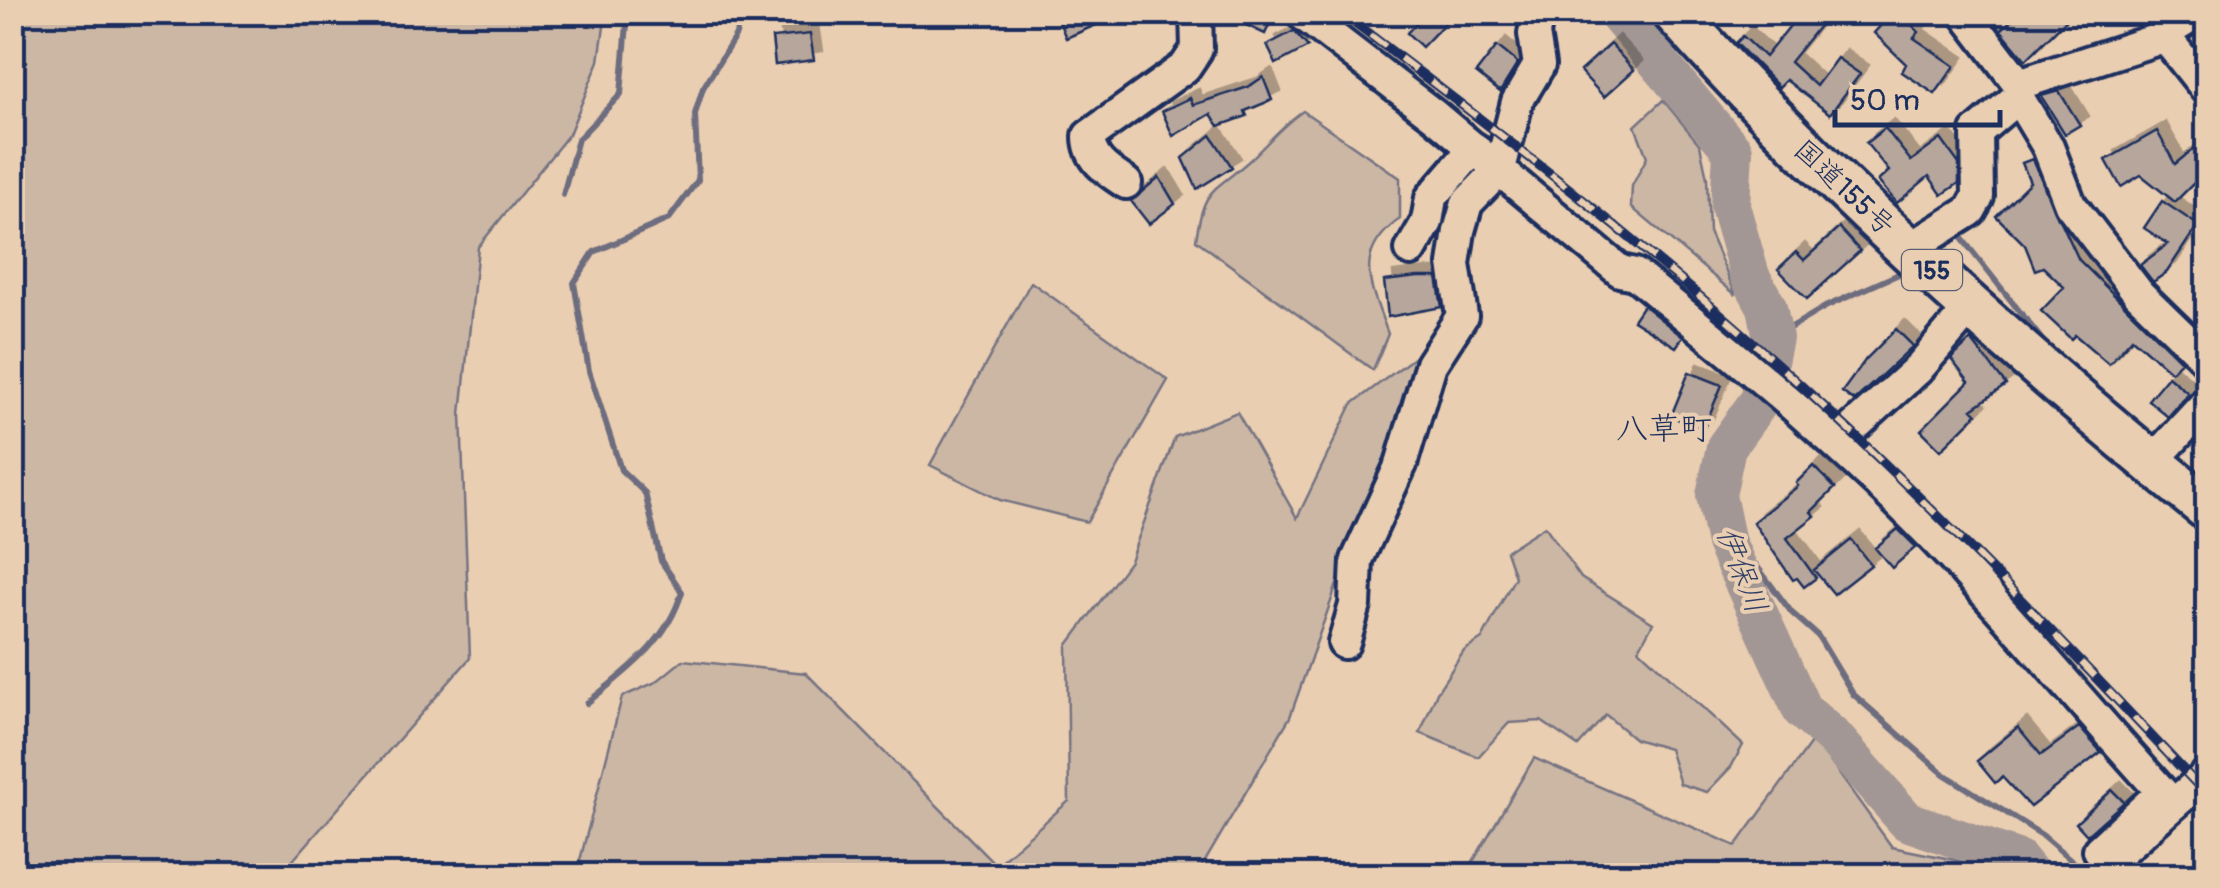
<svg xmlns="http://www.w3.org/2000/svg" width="2220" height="888" font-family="Pangolin,'Klee One',sans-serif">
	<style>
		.green { fill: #ccb7a5; stroke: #747382; stroke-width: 2.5 }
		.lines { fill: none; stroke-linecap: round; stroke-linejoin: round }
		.stream { stroke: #6d6d7f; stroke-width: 6 }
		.river { stroke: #a39795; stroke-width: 40 }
		.building { fill: #b7a69c; stroke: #1b2f5e; stroke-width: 2.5; filter: url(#shadow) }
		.minor-casing { stroke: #1b2f5e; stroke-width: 38 }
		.highway-casing { stroke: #1b2f5e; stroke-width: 50 }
		.minor { stroke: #eaceb1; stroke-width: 30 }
		.highway { stroke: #eaceb1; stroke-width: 42 }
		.rail-casing { stroke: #1b2f5e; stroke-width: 10 }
		.rail { stroke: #eaceb1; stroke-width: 6; stroke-dasharray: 19; stroke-linecap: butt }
		.labels { text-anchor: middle; stroke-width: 8; stroke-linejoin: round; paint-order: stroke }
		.shield { fill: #eaceb1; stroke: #595f77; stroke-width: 2.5 }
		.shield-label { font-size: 25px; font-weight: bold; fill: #1b2f5e }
		.street-label { font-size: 28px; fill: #1b2f5e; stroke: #eaceb1 }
		.water-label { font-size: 30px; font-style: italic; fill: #2f3f66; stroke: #eaceb1 }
		.quarter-label { font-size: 32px; fill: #1b2f5e; stroke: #eaceb1 }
	</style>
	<defs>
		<filter id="shadow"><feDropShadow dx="9" dy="-9" stdDeviation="0" flood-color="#0004"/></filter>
	</defs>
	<rect width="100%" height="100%" fill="#eaceb1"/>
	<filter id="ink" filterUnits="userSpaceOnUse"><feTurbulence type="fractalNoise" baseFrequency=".01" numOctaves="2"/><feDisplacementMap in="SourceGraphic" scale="20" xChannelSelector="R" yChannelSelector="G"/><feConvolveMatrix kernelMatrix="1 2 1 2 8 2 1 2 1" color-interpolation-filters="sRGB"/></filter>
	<g filter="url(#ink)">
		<!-- green -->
		<path class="green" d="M12 13H606L599 61 569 134 478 247 461 414 470 658 280 875H13Z
			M1663 100 1700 145 1707 178 1709 232 1736 295 1631 207 1632 186 1647 157 1635 126Z
			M1303 111 1400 178V219C1351 254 1371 286 1388 334L1373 370 1196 240C1204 184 1214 193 1251 159 1269 142 1282 125 1303 111Z
			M1031 282 1168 380 1087 522 1000 500 930 465Z
			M1432 344 1384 479 1352 542 1290 717 1197 875 576 876 622 697 656 682 683 660 806 673 996 865 1069 801 1067 646 1130 561 1175 437 1237 412 1297 518 1352 404Z
			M1545 526 1581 578 1653 623 1639 649 1743 745 1731 767 1707 792 1680 784 1669 749 1635 739 1606 715 1578 746 1541 721 1509 723 1478 757 1420 733 1437 692 1464 651 1482 639 1515 577 1506 551Z
			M1814 739 1892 847 1985 866 1994 875H1465L1534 758 1736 846Z"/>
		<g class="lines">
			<!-- stream -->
			<path class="stream" d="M563 195 578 139 621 94 628 12
				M1957 232 2050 350
				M1773 338 1825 307 1901 273
				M1756 565 1792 613 1818 636 1853 694 1944 774 2042 835 2090 876
				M587 703C627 670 666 644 682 592L661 561 645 493 621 470 589 371 574 283 594 252 669 219 698 180 695 114 703 88 736 35 740 12"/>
			<!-- river -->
			<path class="river" d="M1616 12 1733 151 1730 206 1750 276 1767 307 1773 338 1760 400 1726 447 1716 495 1726 543 1802 710 1834 738 1907 821 2019 860 2032 876"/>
		</g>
		<!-- building -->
		<path class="building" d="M1055 12H1126L1066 38Z
			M1219 12H1275L1265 34Z
			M1427 12H1455L1422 47 1407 33Z
			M1801 12H1812L1823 21 1790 62 1816 86 1837 58 1860 74 1830 114 1786 80 1779 87 1736 43 1743 36 1765 57Z
			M1893 12H1899L1919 32 1914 38 1955 66 1935 94 1902 72 1906 64 1874 33Z
			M2020 12H2074L2026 60 2001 30Z
			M1294 31 1308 47 1276 64 1267 45Z
			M810 34 814 60 775 65 772 38Z
			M1610 44 1634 70 1604 97 1580 71Z
			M1497 46 1518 63 1500 92 1476 73Z
			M1263 77 1272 100 1245 111 1247 116 1219 126 1211 114 1173 136 1162 111 1190 98 1193 105 1248 87Z
			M2059 91 2080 125 2065 134 2041 96Z
			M1885 128 1911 161 1941 139 1959 164V183L1942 195 1929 176 1897 203 1878 181 1889 171 1866 143Z
			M2157 131 2175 164 2208 137V169L2175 202 2141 175 2121 187 2106 160Z
			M1211 135 1232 167 1197 189 1183 158Z
			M2032 159 2079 260 2181 361 2171 372 2132 338 2109 364 2075 335 2071 339 2041 311 2064 287 2043 267 2035 270 2025 245 1996 216 2030 182 2022 163Z
			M1159 177 1175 204 1149 224 1131 201Z
			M2162 201 2198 225 2167 272 2153 282 2140 265 2168 244 2144 228Z
			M1839 228 1860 251 1807 299 1778 269 1796 252 1804 260Z
			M1418 277H1437L1442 307 1388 317 1384 281Z
			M1643 305 1683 337 1676 347 1633 320Z
			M1896 329 1913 346 1854 401 1842 392 1866 359Z
			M1971 340 2006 385 1972 409 1977 414 1941 450 1921 430 1969 382 1951 359Z
			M1689 372 1722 385 1703 430 1671 416Z
			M2168 376 2188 393 2168 417 2148 400Z
			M1813 466 1835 488 1811 512 1815 516 1787 538 1816 578 1804 587 1797 578 1793 580 1753 522 1798 486 1796 483Z
			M1898 529 1916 547 1892 568 1875 548Z
			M1851 540 1871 565 1834 594 1814 570Z
			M2018 727 2041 755 2079 727 2101 752 2030 807 2002 777 1995 783 1977 761Z
			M2112 790 2124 802 2087 835 2076 823Z"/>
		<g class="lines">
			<!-- minor casing -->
			<g class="minor-casing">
				<path id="minor" d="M1300 12 1435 116 1620 271 1635 274C1744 363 1852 451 1948 553 2022 630 2090 713 2162 792L2099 850 2110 860 2208 774
					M1964 12 2019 84 2018 97 2048 147 2070 204 2139 294 2208 361
					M2162 33 2208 91
					M2019 84 2152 41 2199 12
					M1126 183C1108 171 1089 160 1089 136L1185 67 1197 49 1196 12
					M1911 248 1970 211 1978 197 1977 132 2018 97
					M1411 250 1427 222 1431 198 1474 148
					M1836 443 1918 369 1971 307
					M2151 463 2208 401
					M1344 643 1355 605 1357 560 1401 464 1431 364 1462 316 1454 264 1459 231 1467 203 1500 169 1517 102 1539 65 1534 34 1538 12"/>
			</g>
			<!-- highway casing -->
			<g class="highway-casing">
				<path id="highway" d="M1674 12C1836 193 2020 355 2208 509"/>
			</g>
			<!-- minor -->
			<use href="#minor" class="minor"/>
			<!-- highway -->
			<use href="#highway" class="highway"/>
			<!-- rail casing -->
			<g class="rail-casing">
				<path id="rail" d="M1340 12C1493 128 1645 244 1787 373 1935 506 2071 651 2208 796"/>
			</g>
			<!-- rail -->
			<use href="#rail" class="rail"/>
		</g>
	</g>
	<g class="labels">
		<!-- shield labels -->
		<rect class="shield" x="1902" y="250" width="60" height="40" rx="8"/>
		<g class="shield-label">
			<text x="1932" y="279">155</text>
		</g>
		<!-- street labels -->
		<g class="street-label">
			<text transform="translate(1845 187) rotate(43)" y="10">国道155号</text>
		</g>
		<!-- water labels -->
		<g class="water-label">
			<text transform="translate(1742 570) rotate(69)" y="10">伊保川</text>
		</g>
		<!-- quarter labels -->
		<g class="quarter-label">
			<text x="1664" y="439">八草町</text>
		</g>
	</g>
	<!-- margin -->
	<rect width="2220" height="888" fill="none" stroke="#eaceb1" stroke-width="50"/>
	<rect x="25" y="25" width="2170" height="838" fill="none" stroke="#1b2f5e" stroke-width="4" filter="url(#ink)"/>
	<!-- scale -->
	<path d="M1835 110v15h165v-15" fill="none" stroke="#1b2f5e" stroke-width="5"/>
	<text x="1850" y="110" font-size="30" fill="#1b2f5e" stroke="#eaceb1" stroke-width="8" paint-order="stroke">50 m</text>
</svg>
